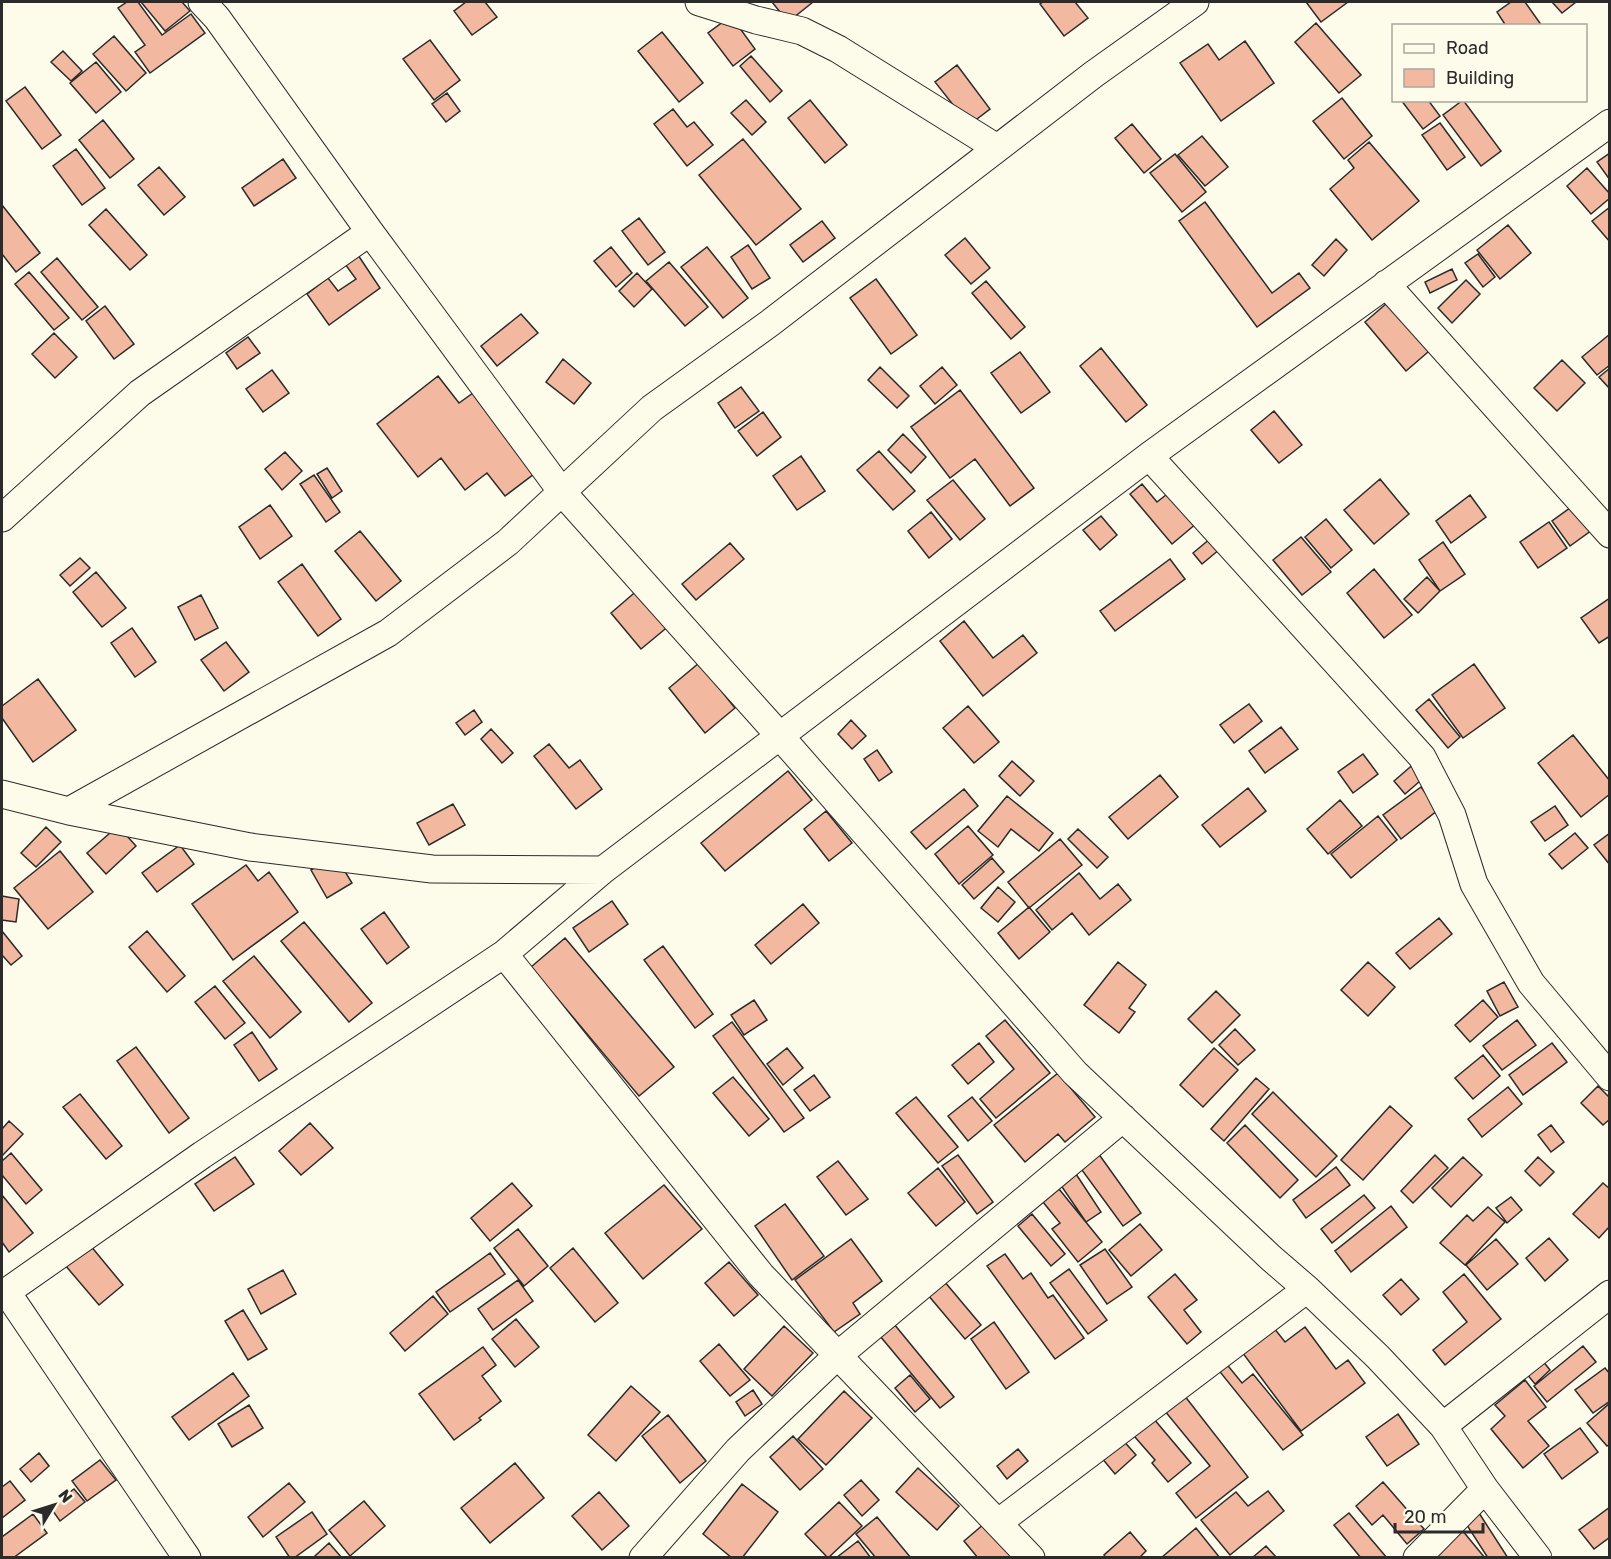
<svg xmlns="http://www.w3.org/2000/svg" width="1611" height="1559" font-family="Rubik,sans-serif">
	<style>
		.building { fill: #f2b8a0; stroke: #2b2b2b; stroke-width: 1.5 }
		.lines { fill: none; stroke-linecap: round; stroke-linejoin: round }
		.street-casing { stroke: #2b2b2b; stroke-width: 29 }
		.street { stroke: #fdfbea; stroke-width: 27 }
	</style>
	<rect width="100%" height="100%" fill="#fdfbea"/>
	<!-- building -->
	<path class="building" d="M127 2H138L162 35 191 14 205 33 150 73 135 52 145 45 118 8Z
		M141 2H182L190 11 165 31Z
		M466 2H485L497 17 472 35 454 11Z
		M466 2H485L497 17 472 35 454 11Z
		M772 2H813L788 22Z
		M1043 2H1075L1088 18 1064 36 1040 4Z
		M1306 2H1348L1321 22Z
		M1511 2H1525L1542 26H1506L1497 12Z
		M1552 2H1576L1562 13Z
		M1552 2H1576L1562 13Z
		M731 16 755 49 733 66 708 33Z
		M1316 23 1361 75 1339 93 1295 42Z
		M662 32 703 83 679 102 638 51Z
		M114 36 146 73 126 91 93 54Z
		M430 40 460 80 434 100 403 59Z
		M1245 41 1274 83 1221 121 1180 63 1208 44 1219 60Z
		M63 51 82 71 71 81 51 62Z
		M751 56 782 91 770 102 740 66Z
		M96 62 121 92 96 113 70 83Z
		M957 65 990 109 969 125 935 82Z
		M25 87 61 135 42 149 6 101Z
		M447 93 460 111 446 122 432 104Z
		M1342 98 1372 136 1344 159 1313 121Z
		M746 100 766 122 752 135 731 113Z
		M810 100 847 145 825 163 788 118Z
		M1401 100H1428L1440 116 1423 129Z
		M1463 100 1501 151 1481 166 1443 115Z
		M673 109 687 127 694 122 713 145 687 166 654 124Z
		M103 120 134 159 110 178 79 140Z
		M1440 123 1465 157 1447 170 1422 135Z
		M1132 124 1161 159 1144 173 1115 138Z
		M1202 136 1228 167 1205 186 1178 155Z
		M743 139 801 209 756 245 699 175Z
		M1369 142 1419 201 1372 240 1330 189 1354 168 1348 160Z
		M76 149 105 188 82 205 53 166Z
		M1610 153V180L1597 162Z
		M1175 154 1206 192 1182 212 1150 173Z
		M283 159 296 178 254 206 242 188Z
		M159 167 185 197 164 215 138 185Z
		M1587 168 1610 194V198L1591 214 1567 186Z
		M1205 202 1272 293 1299 273 1310 288 1257 327 1179 221Z
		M2 205 40 253 16 272 2 254Z
		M1610 207V242L1592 221Z
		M106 209 147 255 130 270 89 225Z
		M639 218 665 252 648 265 622 231Z
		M822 221 835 238 803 262 790 245Z
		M1508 225 1531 253 1500 279 1477 250Z
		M965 238 990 268 971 284 945 255Z
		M1336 239 1347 250 1324 276 1312 265Z
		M748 245 770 278 752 289 731 257Z
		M611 247 632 273 616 287 594 261Z
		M707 247 748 298 723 318 681 267Z
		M1478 254 1495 277 1483 287 1465 263Z
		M358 255 380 288 329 325 307 294 328 278 338 291 356 279 345 264Z
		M57 258 98 307 82 320 41 272Z
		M669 262 708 307 685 326 646 281Z
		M1452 269 1457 280 1430 293 1425 282Z
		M29 272 69 318 54 330 15 284Z
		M637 273 652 289 634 307 619 291Z
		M637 273 652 289 634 307 619 291Z
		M876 279 917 335 891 354 850 298Z
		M1466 280 1480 294 1452 323 1438 308Z
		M986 281 1025 327 1011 339 972 293Z
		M986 281 1025 327 1011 339 972 293Z
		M1394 297 1435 346 1406 371 1365 322Z
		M1394 297 1435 346 1406 371 1365 322Z
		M105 306 134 344 114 359 86 321Z
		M521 314 538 333 497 366 481 346Z
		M54 333 77 357 55 378 32 354Z
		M1610 334V365L1597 375 1582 357Z
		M248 337 260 353 237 369 226 353Z
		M1101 348 1147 405 1126 422 1080 366Z
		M1020 352 1050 392 1021 413 991 373Z
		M563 359 591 383 574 404 546 382Z
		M1562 360 1585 383 1557 411 1534 388Z
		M880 367 909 396 897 408 868 380Z
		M942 367 957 385 935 404 920 386Z
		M1610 368V389L1599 377Z
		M272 370 289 393 263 412 246 389Z
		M438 376 459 403 473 393 534 474 505 496 487 473 465 490 441 458 418 477 377 424Z
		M741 387 759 411 735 428 718 403Z
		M960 390 1034 488 1010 506 975 459 950 478 911 427Z
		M1274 411 1302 445 1279 463 1251 430Z
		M763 412 781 437 757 456 738 431Z
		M903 434 926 457 911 473 888 450Z
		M879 451 915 491 893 510 857 470Z
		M285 452 302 471 282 490 265 469Z
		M801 456 825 491 797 510 773 476Z
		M327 468 342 491 332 498 317 474Z
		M314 475 340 512 326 522 300 484Z
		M1380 479 1409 514 1374 544 1344 510Z
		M953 480 985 519 960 540 927 500Z
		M1142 484 1157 502 1171 491 1197 523 1172 544 1130 494Z
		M1470 495 1486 517 1451 543 1436 521Z
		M270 505 292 536 260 559 239 527Z
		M1574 505 1592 530 1570 546 1552 521Z
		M931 512 952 539 929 558 908 531Z
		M1101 516 1117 535 1100 550 1083 530Z
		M1326 519 1352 550 1331 568 1305 537Z
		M1549 522 1567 548 1538 568 1520 542Z
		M360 531 401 581 376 601 335 551Z
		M1301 537 1331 572 1302 595 1273 560Z
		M1211 538 1220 549 1202 564 1193 553Z
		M1443 542 1465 574 1440 591 1419 560Z
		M730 543 744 559 696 600 682 584Z
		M80 558 90 568 70 586 60 575Z
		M1170 559 1185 579 1115 631 1100 611Z
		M302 564 341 619 318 636 278 582Z
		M1374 569 1412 615 1384 638 1347 593Z
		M96 572 126 608 102 627 73 592Z
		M1427 577 1440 591 1418 613 1404 599Z
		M640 588 670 625 641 649 611 613Z
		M201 595 218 628 195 640 178 607Z
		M1610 598V636L1599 643 1581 618Z
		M964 621 993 658 1023 635 1037 653 983 696 940 641Z
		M132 628 156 662 135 677 111 643Z
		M226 642 249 672 224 691 201 660Z
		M699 663 735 708 705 733 669 688Z
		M1474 664 1505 708 1463 738 1432 695Z
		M38 679 76 730 33 762 2 718V706Z
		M1429 699 1460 737 1448 748 1416 710Z
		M1249 704 1262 721 1234 743 1220 725Z
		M968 706 999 742 974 763 943 728Z
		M474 710 482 722 465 735 456 723Z
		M851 720 866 736 852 749 838 734Z
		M1281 727 1298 749 1265 773 1249 751Z
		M491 729 513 753 502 763 481 739Z
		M1573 735 1610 781V794L1581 817 1538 763Z
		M549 744 569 768 580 760 602 789 576 809 534 756Z
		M877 750 892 772 879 781 864 759Z
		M1363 754 1378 774 1353 793 1338 772Z
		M1012 761 1034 781 1020 796 999 776Z
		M1416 762 1427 775 1405 794 1394 781Z
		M788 771 812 800 725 871 701 843Z
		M1160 775 1178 797 1128 839 1109 817Z
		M1421 787 1438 810 1401 839 1383 815Z
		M1248 788 1266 811 1220 847 1202 825Z
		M964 789 978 806 926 849 911 832Z
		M1007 796 1053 833 1039 851 1011 829 998 847 978 831Z
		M1340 800 1362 826 1328 854 1307 829Z
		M453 804 465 825 429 845 417 823Z
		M1555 806 1568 825 1545 841 1531 822Z
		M826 811 852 843 829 861 804 829Z
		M1378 816 1397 840 1351 878 1331 854Z
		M118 826 136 846 106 874 87 853Z
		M968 826 993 855 959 884 935 854Z
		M46 827 61 842 36 867 21 853Z
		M1078 829 1108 857 1097 868 1068 839Z
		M1575 833 1588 848 1562 869 1549 854Z
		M1610 833V865L1594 845Z
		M1060 839 1082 865 1029 908 1008 882Z
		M180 845 194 864 157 892 142 873Z
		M60 851 93 892 48 929 14 888Z
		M335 855 352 883 327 898 311 870Z
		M992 858 1004 872 974 899 962 885Z
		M246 865 258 881 269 872 298 912 233 960 192 904Z
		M1079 873 1100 899 1118 884 1131 900 1089 935 1072 913 1052 930 1036 910Z
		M998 887 1015 902 998 922 981 908Z
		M2 896 19 899 16 922 2 920Z
		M612 901 628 924 589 952 573 928Z
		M803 904 819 923 771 964 755 945Z
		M1029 907 1050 932 1019 959 998 933Z
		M384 912 409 947 387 964 361 929Z
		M1439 918 1452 934 1410 969 1396 953Z
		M304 922 372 1003 349 1022 281 941Z
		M2 931 22 956 11 965 2 955Z
		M147 931 185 976 167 992 129 947Z
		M565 938 674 1067 639 1096 531 967Z
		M663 946 713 1014 695 1028 644 960Z
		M254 956 301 1012 270 1038 223 981Z
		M1118 962 1146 985 1129 1008 1135 1012 1119 1033 1084 1005Z
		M1368 962 1395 987 1368 1016 1341 990Z
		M1504 982 1518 1007 1500 1016 1487 991Z
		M215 986 245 1023 225 1039 195 1002Z
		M1216 991 1240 1015 1212 1043 1188 1019Z
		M754 1000 767 1020 744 1035 731 1015Z
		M1483 1000 1498 1017 1470 1042 1455 1025Z
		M1005 1020 1050 1073 996 1118 980 1099 1014 1069 986 1036Z
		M1517 1020 1536 1045 1502 1070 1483 1046Z
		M732 1022 804 1118 784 1132 713 1036Z
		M1235 1029 1255 1050 1238 1065 1219 1045Z
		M252 1032 277 1069 259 1081 234 1045Z
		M979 1043 994 1062 968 1084 952 1065Z
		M1552 1043 1567 1062 1523 1095 1509 1075Z
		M136 1047 189 1118 169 1133 117 1061Z
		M787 1048 803 1068 783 1085 767 1064Z
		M1214 1048 1238 1070 1203 1107 1180 1085Z
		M1483 1055 1500 1076 1473 1099 1455 1078Z
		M1483 1055 1500 1076 1473 1099 1455 1078Z
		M1058 1073 1095 1117 1065 1142 1058 1134 1025 1162 994 1125Z
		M814 1075 830 1097 810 1111 794 1090Z
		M733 1077 769 1119 749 1136 713 1093Z
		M1256 1078 1269 1089 1224 1141 1211 1129Z
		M1256 1078 1269 1089 1224 1141 1211 1129Z
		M1598 1086 1610 1098V1119L1603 1125 1581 1103Z
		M1508 1087 1522 1104 1482 1137 1468 1119Z
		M1273 1092 1337 1156 1316 1177 1252 1114Z
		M80 1094 122 1146 106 1159 63 1107Z
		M916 1097 958 1147 938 1163 896 1113Z
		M972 1097 992 1121 968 1141 948 1116Z
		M1390 1106 1412 1126 1363 1180 1341 1160Z
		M9 1121 23 1134 2 1156V1129Z
		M310 1123 333 1148 301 1175 279 1151Z
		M1245 1125 1298 1180 1280 1198 1227 1143Z
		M1551 1125 1564 1142 1551 1152 1538 1135Z
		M11 1153 42 1190 26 1204 2 1175V1161Z
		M1098 1153 1141 1213 1123 1226 1079 1166Z
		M958 1155 993 1202 977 1214 942 1166Z
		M1435 1155 1448 1168 1413 1203 1401 1191Z
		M235 1157 254 1184 214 1211 195 1184Z
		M1463 1157 1482 1175 1451 1207 1432 1188Z
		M1538 1157 1554 1172 1540 1186 1525 1171Z
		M838 1161 868 1199 846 1215 817 1177Z
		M1336 1167 1350 1185 1306 1218 1293 1200Z
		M938 1168 965 1202 936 1226 908 1193Z
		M1076 1174 1101 1212 1086 1222 1060 1184Z
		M512 1183 532 1206 490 1241 471 1218Z
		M1603 1183 1610 1189V1226L1599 1238 1573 1214Z
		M664 1185 702 1229 643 1279 605 1233Z
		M1059 1189 1102 1242 1078 1262 1052 1229 1060 1223 1043 1202Z
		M2 1195 33 1233 9 1252 2 1242Z
		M1364 1195 1375 1208 1332 1243 1321 1229Z
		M1511 1197 1522 1210 1507 1223 1496 1208Z
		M785 1204 824 1256 792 1280 755 1226Z
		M1391 1206 1407 1227 1351 1272 1335 1251Z
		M1488 1207 1505 1222 1465 1265 1440 1243 1467 1215 1473 1221Z
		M1488 1207 1505 1222 1465 1265 1440 1243 1467 1215 1473 1221Z
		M1032 1214 1065 1254 1051 1266 1018 1226Z
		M1140 1224 1162 1250 1131 1276 1109 1250Z
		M518 1229 548 1266 524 1286 494 1248Z
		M1549 1238 1568 1260 1545 1281 1526 1258Z
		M851 1239 882 1281 853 1303 860 1314 834 1332 795 1280Z
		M1496 1239 1518 1264 1487 1290 1466 1265Z
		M90 1245 123 1285 99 1305 65 1265Z
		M573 1248 618 1303 595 1322 550 1268Z
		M1105 1249 1132 1287 1107 1304 1080 1265Z
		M490 1253 505 1274 450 1312 436 1292Z
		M1005 1254 1023 1279 1031 1273 1048 1298 1053 1295 1084 1338 1055 1359 987 1266Z
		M729 1262 758 1295 734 1316 705 1283Z
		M1069 1269 1107 1320 1088 1334 1050 1283Z
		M283 1270 296 1294 261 1314 248 1289Z
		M1175 1274 1197 1300 1184 1310 1201 1332 1187 1344 1148 1297Z
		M1464 1274 1501 1319 1445 1365 1433 1350 1467 1322 1443 1292Z
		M1401 1279 1419 1299 1401 1315 1383 1295Z
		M518 1280 533 1301 493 1330 478 1309Z
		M944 1281 981 1325 965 1339 928 1295Z
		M433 1296 448 1314 405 1351 390 1333Z
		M243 1310 267 1349 248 1360 225 1321Z
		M516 1319 539 1347 515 1367 492 1339Z
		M994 1322 1029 1372 1006 1389 971 1339Z
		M894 1324 954 1397 940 1408 880 1336Z
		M784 1326 813 1353 772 1396 744 1369Z
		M1305 1327 1336 1369 1348 1360 1365 1383 1301 1431 1242 1352 1274 1328 1285 1342Z
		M719 1344 750 1380 730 1396 700 1361Z
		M1583 1346 1596 1362 1547 1402 1534 1386Z
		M483 1347 496 1365 482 1376 501 1401 479 1418 481 1420 454 1440 419 1394Z
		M1220 1356 1242 1383 1253 1374 1303 1435 1283 1450 1212 1362Z
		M1542 1360 1550 1370 1535 1384 1526 1373Z
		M1605 1368 1610 1374V1401L1593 1413 1575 1390Z
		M233 1373 249 1396 189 1440 172 1417Z
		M910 1375 930 1399 915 1412 895 1388Z
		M1525 1380 1546 1407 1528 1421 1549 1446 1523 1468 1491 1429 1505 1416 1495 1405Z
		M631 1386 660 1412 616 1461 588 1435Z
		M753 1390 762 1404 745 1416 736 1402Z
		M844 1391 872 1418 826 1465 798 1439Z
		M1184 1395 1248 1477 1196 1518 1176 1493 1210 1466 1164 1410Z
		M1610 1403V1444L1607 1446 1587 1423Z
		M249 1405 263 1428 232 1447 218 1424Z
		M1148 1412 1191 1463 1168 1482 1152 1463 1155 1460 1128 1429Z
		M1398 1414 1419 1444 1387 1466 1366 1437Z
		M668 1415 706 1461 680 1483 642 1436Z
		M1580 1428 1598 1452 1562 1479 1544 1454Z
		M793 1436 823 1469 800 1490 770 1457Z
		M1121 1438 1136 1455 1115 1474 1101 1457Z
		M1018 1449 1028 1461 1007 1479 997 1466Z
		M39 1453 49 1466 31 1482 20 1469Z
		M100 1460 116 1480 87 1501 72 1481Z
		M515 1463 544 1498 490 1543 461 1508Z
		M918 1468 959 1506 937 1530 896 1492Z
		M861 1480 879 1500 862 1516 844 1495Z
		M10 1481 25 1500 2 1518V1487Z
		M1383 1482 1424 1529 1407 1544 1383 1515 1372 1525 1356 1506Z
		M289 1483 305 1502 263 1537 248 1517Z
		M742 1484 778 1512 742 1558H732L703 1534Z
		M74 1489 85 1502 60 1521 50 1507Z
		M1268 1491 1284 1511 1230 1555 1201 1520 1236 1492 1248 1506Z
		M599 1492 629 1526 602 1550 572 1516Z
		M364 1501 385 1526 350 1556 329 1530Z
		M839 1502 862 1526 828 1558 805 1534Z
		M1610 1507V1537L1594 1549 1579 1530Z
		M312 1512 327 1534 294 1558H290L276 1537Z
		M1349 1513 1387 1558H1361L1334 1525Z
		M1479 1513 1508 1558H1488L1465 1522Z
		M33 1514 47 1533 13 1558H2V1537Z
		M877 1517 911 1558H876L856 1534Z
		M984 1524 1014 1558H978L964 1541Z
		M1196 1528 1220 1558H1161Z
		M1462 1530 1485 1558H1431Z
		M1130 1532 1146 1551 1139 1558H1106L1104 1555Z
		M858 1541 871 1558H836Z
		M329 1543 342 1558H316L315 1556Z
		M1266 1546 1277 1558H1252Z"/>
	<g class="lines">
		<!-- street casing -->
		<g class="street-casing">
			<path id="street" d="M202 2 217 18 370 232 562 492 779 735 1075 1073 1271 1258 1307 1289 1378 1357 1443 1426 1485 1489 1538 1558
				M699 2 756 20 802 31 838 49 997 148
				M1386 284 1610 534
				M1149 456 1422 757 1452 815 1474 884 1531 983 1610 1077
				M2 518 140 393 370 232
				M2 794 69 811 250 847 432 869 603 870
				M69 811 388 633 508 542 652 408 770 323 1094 74 1195 2
				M504 954 761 1275 1031 1558
				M6 1291 187 1558
				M2 1295 202 1155 504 954 603 870 1149 456 1610 123
				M1443 1426 1610 1294
				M999 1522 1307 1289
				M643 1558 738 1450 837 1356 1123 1118
				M1417 1558 1485 1489"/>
		</g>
		<!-- street -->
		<use href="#street" class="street"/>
	</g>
	<!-- border -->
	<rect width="1611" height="1559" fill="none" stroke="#2b2b2b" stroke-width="6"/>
	<!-- legend -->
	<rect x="1392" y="24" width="195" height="78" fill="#fdfbea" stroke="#a9a89e" stroke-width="1.5"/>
	<rect x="1404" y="44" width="30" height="9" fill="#fdfbea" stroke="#a9a89e" stroke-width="1.5"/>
	<text x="1446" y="54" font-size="18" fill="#2b2b2b">Road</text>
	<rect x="1404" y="69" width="30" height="18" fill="#f2b8a0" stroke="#a9a89e" stroke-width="1.5"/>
	<text x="1446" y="84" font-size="18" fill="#2b2b2b">Building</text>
	<!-- north arrow -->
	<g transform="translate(54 1505) rotate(52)" stroke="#fdfbea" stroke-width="4.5" paint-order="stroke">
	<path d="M0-4.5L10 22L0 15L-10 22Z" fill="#2b2b2b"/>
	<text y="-9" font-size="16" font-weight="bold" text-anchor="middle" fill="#2b2b2b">N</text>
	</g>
	<!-- scale -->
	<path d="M1395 1523v9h88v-9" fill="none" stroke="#2b2b2b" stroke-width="3"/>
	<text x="1404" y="1523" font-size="18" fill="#2b2b2b" stroke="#fdfbea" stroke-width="4.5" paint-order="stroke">20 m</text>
</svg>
